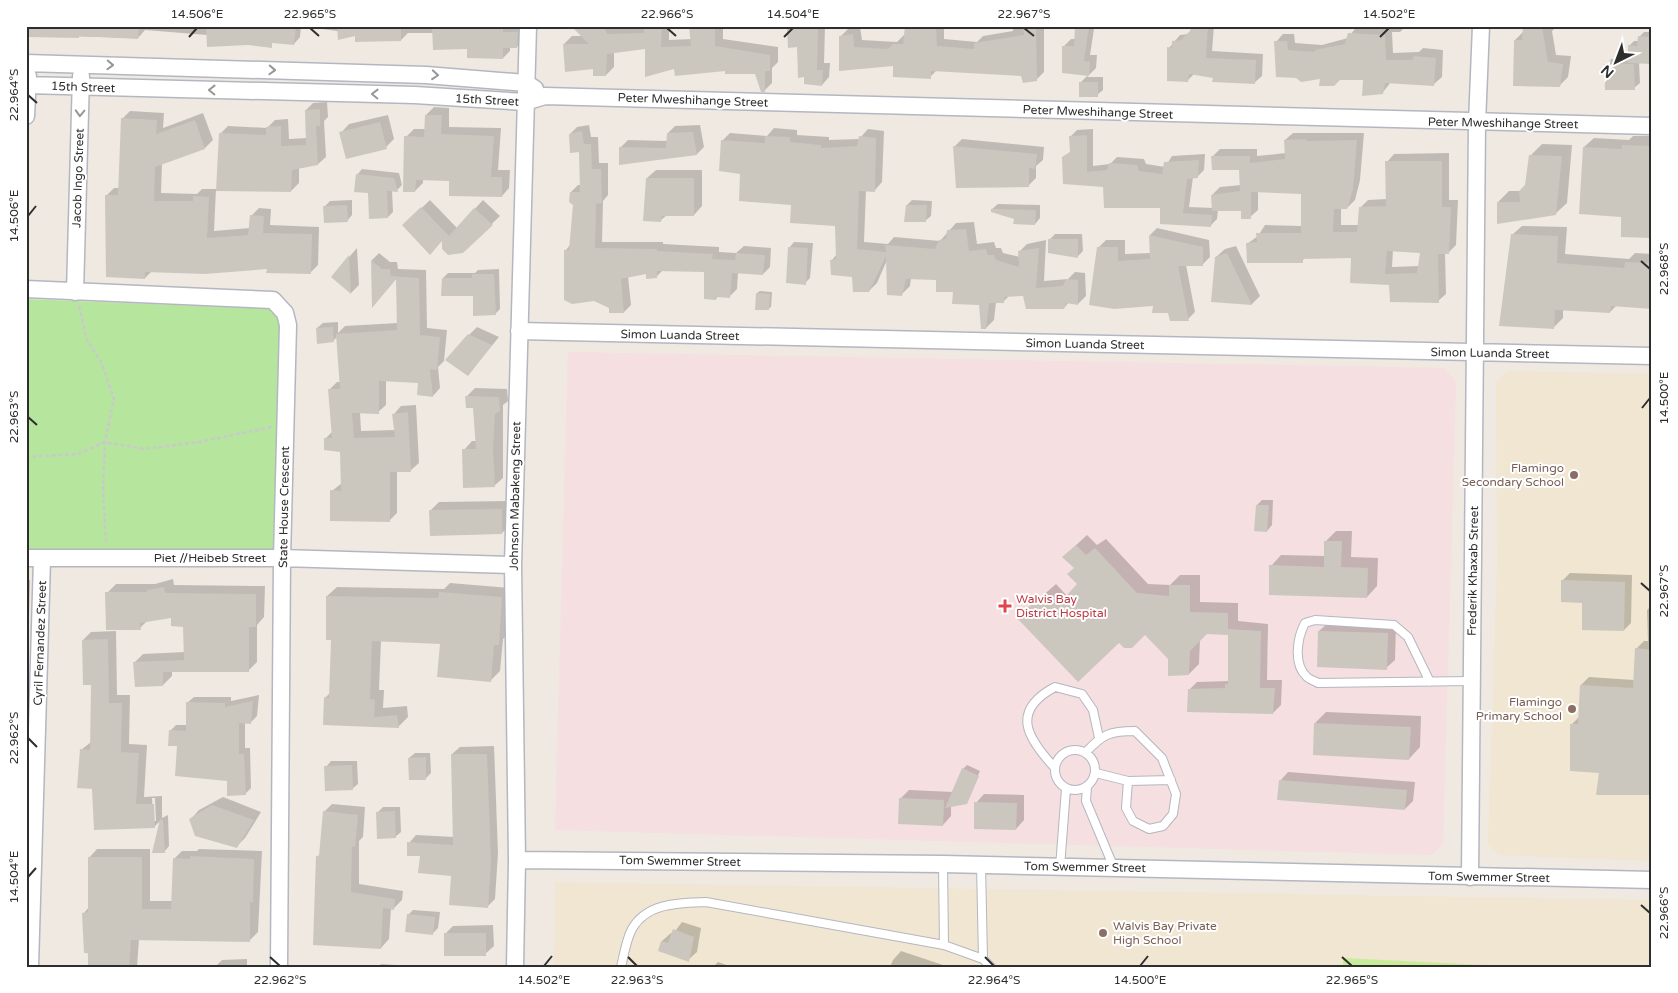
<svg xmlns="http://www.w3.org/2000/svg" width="1678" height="993" font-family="'Varela Round',sans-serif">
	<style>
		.education { fill: #f0e6d1 }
		.medical { fill: #f5dfe0 }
		.green { fill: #b6e59e }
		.pitch { fill: #c9ec9a }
		.shadow { fill: #0003; fill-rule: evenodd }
		.building { fill: #cbc7bf; fill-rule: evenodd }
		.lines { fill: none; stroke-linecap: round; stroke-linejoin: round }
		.service-casing { stroke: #b4b7c1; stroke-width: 10 }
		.minor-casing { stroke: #b4b7c1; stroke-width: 19 }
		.path { stroke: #c9c9c9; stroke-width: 2.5; stroke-dasharray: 4 2.5; stroke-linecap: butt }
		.service { stroke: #fff; stroke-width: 8 }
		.minor { stroke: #fff; stroke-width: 16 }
		.oneway { stroke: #969696 }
		.ticks { fill: none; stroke: #2e2e2e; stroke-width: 2 }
		.education-dot { fill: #8d6e63; stroke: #fff; stroke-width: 2 }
		.health-dot { fill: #e0444e; stroke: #fff; stroke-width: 2 }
		.labels { text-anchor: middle; stroke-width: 4; stroke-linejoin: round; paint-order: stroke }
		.street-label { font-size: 12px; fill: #2e2e2e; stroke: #fff }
		.education-label { font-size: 12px; fill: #785e54; stroke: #fff; text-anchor: end }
		.health-label { font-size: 12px; fill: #be3a42; stroke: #fff; text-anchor: start }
		.neatline { fill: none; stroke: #2e2e2e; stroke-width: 2 }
		.ticks-label { font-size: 12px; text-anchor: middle; fill: #2e2e2e }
	</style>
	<rect width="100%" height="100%" fill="#efe9e1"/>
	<!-- education -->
	<path class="education" d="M1507 371 1652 374V861L1499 855 1488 844 1497 566 1496 383Z
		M555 882 1652 900V967H554Z"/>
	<!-- medical -->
	<path class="medical" d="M568 352 1444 368 1456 382 1443 844 1432 855 555 830Z"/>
	<!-- green -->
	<path class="green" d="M26 299 274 309 282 328 275 551H26Z"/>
	<!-- pitch -->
	<path class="pitch" d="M1343 958 1525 967H1343Z"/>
	<!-- shadow -->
	<path class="shadow" d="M26 26H251L207 35 145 30 138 38 26 35Z
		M265 26H524L523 40 517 47H510V51L503 58 468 48 434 33H408L401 40 301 26 300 37 294 44Z
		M573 26H669V40L692 39 691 26H723V39L778 47V62L772 68V83L764 91 756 73 675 68 647 48 614 51V67L606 75 594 68 564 44 572 36H583Z
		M791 26H825L824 63H830L829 77 822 85 805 76 798 45 788 28Z
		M913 26H944V39L977 42 983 36 1013 31V26H1044V72L1036 80 1022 75 937 70 930 77 894 64 841 69 840 37 848 29 860 27 862 40 897 42Z
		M1076 26H1097L1094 29 1090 55H1097L1096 68 1087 77H1103V90L1097 95 1081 82 1088 75 1064 46 1071 39H1076Z
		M1192 26H1214L1212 51 1263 54 1262 76 1254 83 1195 73 1187 81 1169 48 1180 35 1189 34Z
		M1283 26H1310V27Z
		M1357 26H1406L1400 32H1392L1393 53 1419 52 1423 48 1443 50 1442 77 1434 84 1391 82 1383 92 1364 79 1321 78 1276 42 1283 34H1294L1295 43 1322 45 1348 38Z
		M1524 26H1557L1552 31 1556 55 1571 56 1568 77 1559 86 1515 40 1524 31Z
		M1644 32H1652V63L1639 62 1640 83 1634 88 1606 65 1611 59H1629V46L1634 41H1639V37Z
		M327 102 328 117 324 121 326 157 318 164 299 168V183L291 191 220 134 228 126 267 128 275 120 288 119 289 139 307 138 306 110 313 103Z
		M434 107 449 108V127L501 128 498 170H510L509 188 502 196 451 180 423 179V183L415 191 406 137 414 129H426V115Z
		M130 111 164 113 163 128 203 113 213 140 205 148 162 163 161 193 197 194 202 189H216L214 231 250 228 251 216 259 208 271 209 270 225 319 227 318 265 310 273 268 268 152 271 145 278 106 196 114 188H119L122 119Z
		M388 115 394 139 386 147 341 133 349 124Z
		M589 125 591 137H598L599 163H608V195L603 201 602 242H663V244L719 247V252L736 253 744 246 771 248 770 267 763 274 738 272 737 289 730 296 719 295 716 299 706 270H663L656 277 647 273 628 276 631 305 624 312 610 307 566 250 570 245 575 205 571 192 578 185H581L580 151 570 134 577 127Z
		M700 125 704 147 697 154 620 148 628 140 667 141 668 133 675 126Z
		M774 128 797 130V135L829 137V140L859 139 868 129 884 131 882 182 875 190H866L864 242 888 244 894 237 940 241 956 223 974 222 977 244 994 242 996 248H1001L1003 253 1020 257 1019 252 1027 244 1046 240 1044 281 1068 279 1075 272 1085 273 1086 296 1078 304 1069 302 1064 308 1024 295H1010L1003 302H996L994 320 986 328 980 304 938 279 911 278 910 286 902 294 887 260 877 283 869 291 854 276 832 260 837 254 836 225 792 204 741 172 722 141 730 133 767 136Z
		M1093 129V166L1110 164 1117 157 1144 159 1146 164 1165 167 1172 156 1205 154 1204 170 1197 177H1193L1189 207 1213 208 1212 195 1220 187 1241 185 1240 169 1212 157 1220 149H1257V156L1286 153 1285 140 1293 133H1364L1360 180 1355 200 1347 208H1341V225H1359L1360 208 1368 200 1387 199V162L1394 154 1449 153V200H1458L1456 245 1448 253H1445L1446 294 1438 301 1390 284 1353 257H1306L1302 261 1247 244 1258 236 1265 225 1302 226V193L1258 191V210L1250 217 1242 209 1218 210 1217 219 1210 226 1104 185 1064 158 1071 151 1070 137 1077 130ZM1393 250 1421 251 1419 266 1392 267Z
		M1633 136H1652V237L1584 147 1594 138 1629 140Z
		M962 139 1044 147 1043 160 1036 166V178L1028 186 954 147Z
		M1542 144 1572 145 1567 203 1555 214 1498 202 1509 191H1521L1527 185 1531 155Z
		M362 169 399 173 402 185 397 190H392L393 212 388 217 357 175Z
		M656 170H702V206L694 215H667L661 220 647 178Z
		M352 200V215L347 221 325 206 330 201Z
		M430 200 457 228 483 200 500 216 463 252 444 238 404 225Z
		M912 200 932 201 931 216 925 221 907 205Z
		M998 204 1040 205V218L1035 224 1015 218 992 209Z
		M1522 226 1567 227 1565 254 1629 259 1635 253 1652 254V308L1617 305 1610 312 1563 309V318L1553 328 1512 235Z
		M1157 228 1209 240 1210 257 1202 265H1186L1195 312 1188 319 1154 305 1098 248 1106 240H1125V254L1151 253 1150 235Z
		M1055 234H1082L1083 251 1077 257 1050 239Z
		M794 242 813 243 810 278 805 283 789 248Z
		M1236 246 1260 296 1252 304 1212 300 1216 257 1225 249Z
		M357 248 359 285 351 293 332 277Z
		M379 253 390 262H397L398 269 426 270 427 328 447 330 444 361 438 367 440 388 433 396 419 381 386 380V405L378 412H360L361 431 395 430 394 414 401 406 416 405 419 463 411 470 397 471V513L389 521 332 491 342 483 341 450 325 439 333 431 330 389 337 382H340L337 337 333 341 317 328 323 323 338 322V333L345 326 398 323 397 278 373 306 372 260Z
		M499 269 500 309 495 314 474 295 443 278 448 273H475L478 270Z
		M760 291 772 292 771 307 768 309 757 293Z
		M477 327 499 337 468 375 469 335Z
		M475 388 507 389 508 401 503 405V478L494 486 464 450 472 441H477L474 407 467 396Z
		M1262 500H1273L1272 525 1267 531 1257 505Z
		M509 501 510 525 502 533 430 511 439 502Z
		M1336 531H1352L1351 557 1378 558 1377 586 1367 597 1271 566 1281 555 1325 556V542Z
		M1087 535 1097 545 1106 539 1148 584 1170 585 1180 575H1200V602L1238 603V621L1268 624 1267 680H1282L1281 705 1273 713 1189 690 1197 682 1230 681 1229 632H1206L1200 639 1199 664 1189 674 1145 633 1119 641 1018 617 1056 584 1068 597 1079 584 1074 547Z
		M1570 573 1632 575 1631 623 1624 630 1584 602 1562 581Z
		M173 579 174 585 265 586 264 617 257 625V662L248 671H172V676L163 685 134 663 143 654 185 652V625L173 616 148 620 140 628 107 593 116 584H155Z
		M26 580H30L29 618 26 621Z
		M450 583 511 588 508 634 503 639 500 671 490 681 441 643 381 640 379 690H384L383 708 407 706 408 717 398 727 325 698 330 693 332 639 327 596 337 587 444 589Z
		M1652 605V794L1600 771 1571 725 1580 716 1581 685 1589 677 1634 680 1636 649 1644 641H1648L1647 610Z
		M1328 623 1396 625 1395 660 1386 668 1319 631Z
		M116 631 117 695H130L129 744 147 745 144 797 162 796V818L168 815 169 846 164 852 161 820 154 827 93 788 81 750 91 742 92 684 83 640 91 632ZM152 798H155L156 821H153Z
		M259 695 257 716 251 722H245V748H250L251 788 245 794 179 745 170 731 176 725H187V703L194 697H231V701Z
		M1326 712 1421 716 1420 747 1409 759 1315 723Z
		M494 746 498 853 495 899 487 907 452 875 421 855 409 843 416 835 454 837 452 754 460 747Z
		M415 753H430L431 773 426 778 409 758Z
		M331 761H357L358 784 352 789 326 767Z
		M967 765 980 771 967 800 951 805V816L943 825 901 798 909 790 953 792 963 769Z
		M1288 772 1415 782 1413 801 1405 809 1280 781Z
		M984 794 1024 795V820L1016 829 976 803Z
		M223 797 261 812 245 838 237 846 191 819 199 810Z
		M332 804 365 807 363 837 359 841V884L403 891 402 900 394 908H391L389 939 381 948 317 857 320 854 324 812Z
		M383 807H400L401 832 395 837 378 812Z
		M97 849H150V901H172L174 859 182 851H197L199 849 262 851 258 932 250 940 139 939 137 967H89L84 913 89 907V858Z
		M413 910 440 912 438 928 433 933 408 915Z
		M682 922 701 928 697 952 688 960 659 950 662 941 671 933 673 934Z
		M493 925 494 946 485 954 445 934 453 926Z
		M901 951 949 967H890L893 960Z
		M247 959V967H215L222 960Z
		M718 962 732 967H713Z
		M381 964 427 967H378Z"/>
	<!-- building -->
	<path class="building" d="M26 26H139L138 39 79 36V38L26 37Z
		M206 26H296L294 45 272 43V48L248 45 207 47Z
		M337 26H401V41L355 42V36L338 40Z
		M432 26H503V32H518L517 48H503V59L467 58V49L433 50Z
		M571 26H604L607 34 644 33V26H662L661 47 691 46 689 26H715V46L770 55V71H765V92H761L755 74H725V71L675 76 674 69 645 77V49L607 54 606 76H593V69L565 72 563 44H589Z
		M905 26H936L937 46 974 49V43L1024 35 1023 26 1036 27 1037 81 1023 83 1021 76 931 71V79L893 77V66L839 71V36L853 34 854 47 888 49 893 44H903Z
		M1075 26H1089L1084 61 1090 62 1089 76 1062 73V46H1074Z
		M1191 26H1208L1206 58 1256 60 1255 84 1212 82 1213 78 1189 74 1188 82 1167 81V47L1172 48V41L1181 40 1191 30Z
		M1523 26H1542L1548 62 1563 64 1560 87 1513 86 1514 40H1522Z
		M787 28 818 29 817 70H823L822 86 804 84V77L798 78 797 47 788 48Z
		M1348 33 1385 35 1386 60H1412L1414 56 1436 58 1434 86 1385 83 1383 94 1362 96 1363 80H1340L1334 86H1319L1320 79 1301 82 1296 78 1276 77 1274 41H1287L1288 50 1315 52V50L1345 44Z
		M1638 36 1652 37V64L1628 63V45L1637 46Z
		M1604 64H1634L1635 90H1605Z
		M1079 82H1098V97H1079Z
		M320 109V126H316L318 165 292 170 291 192 216 191 219 133 266 135V127L281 126V146L306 145 305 110Z
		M425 115H442L441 134 494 136 491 177H502V197L449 196V181L416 180 415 192H403L404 136 424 137Z
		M121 118 157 120 156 134 195 120 205 149 155 167 154 201H193V196L209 197 207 238 248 235 250 215 264 216 263 233 312 234 311 274 266 273 267 269 205 274 145 272V279L106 277 105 195H118Z
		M380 122 387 149 346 159 339 132Z
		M582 131 584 144H591L592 169H601L602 203 596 204 595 248 657 249V251L713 254 712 259 735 260 736 253 765 255 763 275 732 273 730 298 716 297V300L704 299V272L657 271V278L646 279V274L621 279 624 313H609V308L594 301 572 304 564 300V250H569L573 205 569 202 570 192H580L579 152 570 153 569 134Z
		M693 132 697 155 619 165V147L666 148 667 133Z
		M1087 135V172L1107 170 1109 163 1137 165 1139 171 1162 174 1164 162 1199 160 1198 178 1187 179 1183 213 1212 215 1211 227 1160 224V208H1104L1103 187 1063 184 1062 157 1070 152 1069 136Z
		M765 136 790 137V142L821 145V148L857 146 859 136 876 138 875 192 859 191 857 249 886 252 885 245 935 249 939 240 946 239 947 230 966 229 969 251 986 249 988 255H994L996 260 1019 267 1018 251 1039 248 1036 288 1063 286 1066 279 1078 280V305L1066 303 1064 309H1026L1023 296 1004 297V303H989L986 329H981L979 305 952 304 953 292H936V280L906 279 902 296 887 295 886 256 869 292H853L852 277 831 275 830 260 836 259 835 226 790 223 791 205 739 201 740 174 719 171 721 140 765 143Z
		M1306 139V141L1357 140 1353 189 1347 209H1334L1333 232H1357L1359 207 1386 206 1385 161H1442V207H1451L1449 254H1438L1439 303 1390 302 1389 285 1350 283 1351 258 1303 259V263H1247L1246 243 1257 242 1256 233H1301V194L1251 192V219H1241V211H1212L1211 195 1240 191 1239 170H1212L1211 156H1250V163L1285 159 1284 140ZM1387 251 1420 253 1417 273 1385 274Z
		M1622 145 1652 146V238L1621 237V217L1579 214 1583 147 1622 149Z
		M953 146 1037 154 1035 169 1029 168V187L956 188Z
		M1529 155 1562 156 1556 215 1497 224V202H1520L1519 191 1525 185Z
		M356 174 394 178 398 192 387 191 388 218 369 219 368 193 354 192Z
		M646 178H694V216H662L661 222 643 221Z
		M347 205 348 222 324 223 323 206Z
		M906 205H927L926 222H904Z
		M421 207 449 236 474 208 493 225 463 253 448 255 442 249V241L430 255 402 225Z
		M991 209 1036 210 1035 225 1013 224 1014 219 991 212Z
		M1511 234 1558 236 1557 263 1624 268 1625 262 1652 263V309L1611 306 1610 313 1555 310 1554 329 1499 326Z
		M1149 235 1203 247V266H1178L1189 321H1170L1168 313H1152L1153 306 1114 309 1089 305 1097 247H1118V261L1150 259Z
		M1048 239H1078V258L1048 253Z
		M788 247 808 248 806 285 786 283Z
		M1227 253 1252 305 1211 302 1215 257Z
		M349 255 351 294 331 277Z
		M371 260 382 269H390L391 276 419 278 420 335 440 337 437 370 430 369 433 397 417 395 418 383 379 381V414L352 413 354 438 395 437 392 414 408 412 411 472H390V522L330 521V490L341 491 340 452 324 450V438H332L328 389H340L336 334 397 330 396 279 372 308Z
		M472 274H494L496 315 473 316V296H441L442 278H472Z
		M756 293 770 294 769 310H755Z
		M333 327 334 342 317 344 316 328Z
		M468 334 492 345 468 376 445 360Z
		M465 396 499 397 500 411 495 414 493 449 495 487 463 488 462 449H476L473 408H466Z
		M1256 505H1269L1267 532 1254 531Z
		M502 509V534L430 536 429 510Z
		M1324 541H1342L1341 567 1368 568 1367 598 1269 595V565L1324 567Z
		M1076 545 1086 555 1095 548 1137 593 1169 596V585H1190V612L1228 613V635L1207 634 1190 651 1189 675 1168 676V659L1145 635 1132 648H1124L1119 643 1078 682 1016 617 1045 594 1057 606 1077 584 1067 574 1074 568 1062 557Z
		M1561 580 1625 582 1624 631 1582 630V603L1561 602Z
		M164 587 165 593 256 594V627H249V672H163V686L135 687 133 662 184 660 183 627 171 626V618L140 623 141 630H106L105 592H147V590Z
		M439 592 502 597 499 645H494L491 682 437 677 440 644 372 641 370 699 375 700 374 717 397 715 399 728 323 725 324 697 329 698 331 640H326V596L438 598Z
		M1228 629 1261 631 1260 688H1275L1273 714 1187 712 1188 689 1225 688V684H1228Z
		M1318 631 1388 633 1387 670 1317 667Z
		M108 639 109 703H122L121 752 139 753 136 804H154L155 828 94 830 92 789 77 788 80 749 90 750 91 685H83L82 640Z
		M1635 648 1652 650V795H1596L1599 773 1570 771V724H1578L1580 685 1633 688Z
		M253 701 251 724 239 723V754H244L246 795 227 796V781L175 776 177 746H168L169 730 186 731V702L225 703V707Z
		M1314 723 1411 727 1409 760 1313 755Z
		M451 754H487L491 862 488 908 449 905 451 876 418 873 420 856H407V842L453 845Z
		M426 757V780H409L408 758Z
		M352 765 353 790 325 791 324 766Z
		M962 768 979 776 967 804 945 808Z
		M1279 780 1407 790 1405 810 1277 800Z
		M899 798 944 800 943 826 898 824Z
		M974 802 1017 803 1016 830 974 829Z
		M212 805 254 820 237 848 195 836 189 819Z
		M323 811 358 815 355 847 352 846 351 892 395 899 394 910 383 908 381 949 313 945 316 856H319Z
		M395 811 396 838 377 839 376 812Z
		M160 819 163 820 165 853H152Z
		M190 856 254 859 253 902H250V942L131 940 129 967H88V953H84L82 913 88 912V857H142V909H171L173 858 190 859Z
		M407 914 435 917 433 935 405 932Z
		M673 929 694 937 689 962 658 951 661 941 668 943Z
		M444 933H486V956H444Z"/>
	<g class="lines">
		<!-- service casing -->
		<g class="service-casing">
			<path id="service" d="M1430 682 1408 637 1394 625 1315 620 1305 623C1297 638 1293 665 1307 677 1310 680 1315 681 1318 683L1472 681
				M1055 770a20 20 0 1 1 40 0a20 20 0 1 1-40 0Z
				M1086 752C1103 734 1110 731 1135 731L1162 758 1176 794 1173 814 1163 826 1149 829 1133 821 1126 808 1128 781
				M1055 768C1027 738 1010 711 1055 687L1082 694 1093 710 1099 738
				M1096 773 1128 781 1171 780
				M1087 787 1086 801 1114 868
				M943 864 944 945
				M981 865 983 959
				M1060 867 1066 789
				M621 967C624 955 626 940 632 929 647 902 681 903 706 902L944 945 983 959 991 967"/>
		</g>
		<!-- minor casing -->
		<g class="minor-casing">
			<path id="minor" d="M26 63 426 75 526 83 535 89
				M26 85 415 95 525 102 545 96 1652 126
				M26 116 28 76
				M26 289 273 300 285 313 288 325 282 558 279 967
				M75 292 81 76
				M519 331 1652 356
				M26 558H282L513 565
				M517 860 943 864 1652 880
				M1470 877 1477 123 1481 26
				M30 967 42 559
				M515 967 517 860 513 565 528 26"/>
		</g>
		<!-- path -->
		<path class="path" d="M79 306 87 340 101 362 114 398 105 442 103 489 106 544
			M26 457 78 454 105 442 145 449 199 442 272 427"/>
		<!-- service -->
		<use href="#service" class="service"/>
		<!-- minor -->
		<use href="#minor" class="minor"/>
	</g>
	<!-- one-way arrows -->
	<defs><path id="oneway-chevron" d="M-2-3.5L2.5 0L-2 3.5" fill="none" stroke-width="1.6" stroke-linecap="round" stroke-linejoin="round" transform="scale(1.25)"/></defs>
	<g class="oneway">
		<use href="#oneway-chevron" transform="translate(110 65) rotate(2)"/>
		<use href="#oneway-chevron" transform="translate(272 70) rotate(2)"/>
		<use href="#oneway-chevron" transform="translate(435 75) rotate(5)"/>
		<use href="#oneway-chevron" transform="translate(212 90) rotate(-179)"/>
		<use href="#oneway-chevron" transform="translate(375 94) rotate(-179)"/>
		<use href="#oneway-chevron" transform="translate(80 113) rotate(92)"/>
	</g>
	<!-- ticks -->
	<path class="ticks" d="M310 28 319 36M667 28 676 36M1024 28 1034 36M189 37 197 28M784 37 793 28M1380 37 1389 28M28 95 37 103M28 216 36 206M1641 261 1650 269M1642 408 1650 398M28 417 37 425M1641 583 1650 591M28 738 37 747M28 877 36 868M1641 905 1650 913M270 957 280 966M628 957 637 966M985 957 994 966M1342 957 1352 966M544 966 552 956M1140 966 1148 956"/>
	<!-- markers -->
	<g class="education-dot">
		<circle cx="1574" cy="475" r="5"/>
		<circle cx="1572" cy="709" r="5"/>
		<circle cx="1103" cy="933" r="5"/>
	</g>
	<path class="health-dot" d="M1002.5 598.5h5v5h5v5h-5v5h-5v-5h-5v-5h5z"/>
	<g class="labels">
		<!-- street labels -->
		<g class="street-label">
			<text transform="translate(83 87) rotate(2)" y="4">15th Street</text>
			<text transform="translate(487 100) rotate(3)" y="4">15th Street</text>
			<text transform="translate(693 100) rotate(2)" y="4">Peter Mweshihange Street</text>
			<text transform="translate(1098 112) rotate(2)" y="4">Peter Mweshihange Street</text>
			<text transform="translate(1503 123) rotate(1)" y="4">Peter Mweshihange Street</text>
			<text transform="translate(78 178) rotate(-88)" y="4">Jacob Ingo Street</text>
			<text transform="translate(680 335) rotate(1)" y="4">Simon Luanda Street</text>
			<text transform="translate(1085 344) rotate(1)" y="4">Simon Luanda Street</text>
			<text transform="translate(1490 353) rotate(1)" y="4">Simon Luanda Street</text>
			<text transform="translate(515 496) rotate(-89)" y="4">Johnson Mabakeng Street</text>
			<text transform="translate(284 507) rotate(-89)" y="4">State House Crescent</text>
			<text x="210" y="562">Piet //Heibeb Street</text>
			<text transform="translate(1473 571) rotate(-89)" y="4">Frederik Khaxab Street</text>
			<text transform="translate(40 643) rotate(-88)" y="4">Cyril Fernandez Street</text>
			<text transform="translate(680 861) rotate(1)" y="4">Tom Swemmer Street</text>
			<text transform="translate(1085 867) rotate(1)" y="4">Tom Swemmer Street</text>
			<text transform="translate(1489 877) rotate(1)" y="4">Tom Swemmer Street</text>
		</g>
		<!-- education labels -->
		<g class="education-label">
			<text x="1564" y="472">Flamingo<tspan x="1564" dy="14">Secondary School</tspan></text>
			<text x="1562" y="706">Flamingo<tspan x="1562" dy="14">Primary School</tspan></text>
			<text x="1113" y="930" text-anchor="start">Walvis Bay Private<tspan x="1113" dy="14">High School</tspan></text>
		</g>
		<!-- health labels -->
		<g class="health-label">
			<text x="1016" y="603">Walvis Bay<tspan x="1016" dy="14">District Hospital</tspan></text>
		</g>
	</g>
	<!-- border -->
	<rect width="1678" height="993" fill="none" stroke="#ffffff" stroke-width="55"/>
	<!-- north arrow -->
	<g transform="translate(1616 62) rotate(222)" stroke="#ffffff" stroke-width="4" paint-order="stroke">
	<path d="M0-4L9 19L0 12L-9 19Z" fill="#2e2e2e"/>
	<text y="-8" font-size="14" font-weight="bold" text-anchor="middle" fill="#2e2e2e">N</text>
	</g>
	<rect x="28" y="28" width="1622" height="938" class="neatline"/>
	<g class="ticks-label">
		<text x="197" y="18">14.506°E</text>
		<text x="310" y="18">22.965°S</text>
		<text x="667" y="18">22.966°S</text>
		<text x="793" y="18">14.504°E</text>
		<text x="1024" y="18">22.967°S</text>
		<text x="1389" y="18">14.502°E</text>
		<text transform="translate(14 95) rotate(-90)" y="4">22.964°S</text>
		<text transform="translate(14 216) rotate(-90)" y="4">14.506°E</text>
		<text transform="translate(1664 269) rotate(-90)" y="4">22.968°S</text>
		<text transform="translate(1664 398) rotate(-90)" y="4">14.500°E</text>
		<text transform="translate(14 417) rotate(-90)" y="4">22.963°S</text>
		<text transform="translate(1664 591) rotate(-90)" y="4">22.967°S</text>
		<text transform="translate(14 738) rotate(-90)" y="4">22.962°S</text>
		<text transform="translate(14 877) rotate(-90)" y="4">14.504°E</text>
		<text transform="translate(1664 913) rotate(-90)" y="4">22.966°S</text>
		<text x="280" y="984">22.962°S</text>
		<text x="544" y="984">14.502°E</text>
		<text x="637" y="984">22.963°S</text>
		<text x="994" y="984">22.964°S</text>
		<text x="1140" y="984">14.500°E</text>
		<text x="1352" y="984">22.965°S</text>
	</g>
</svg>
